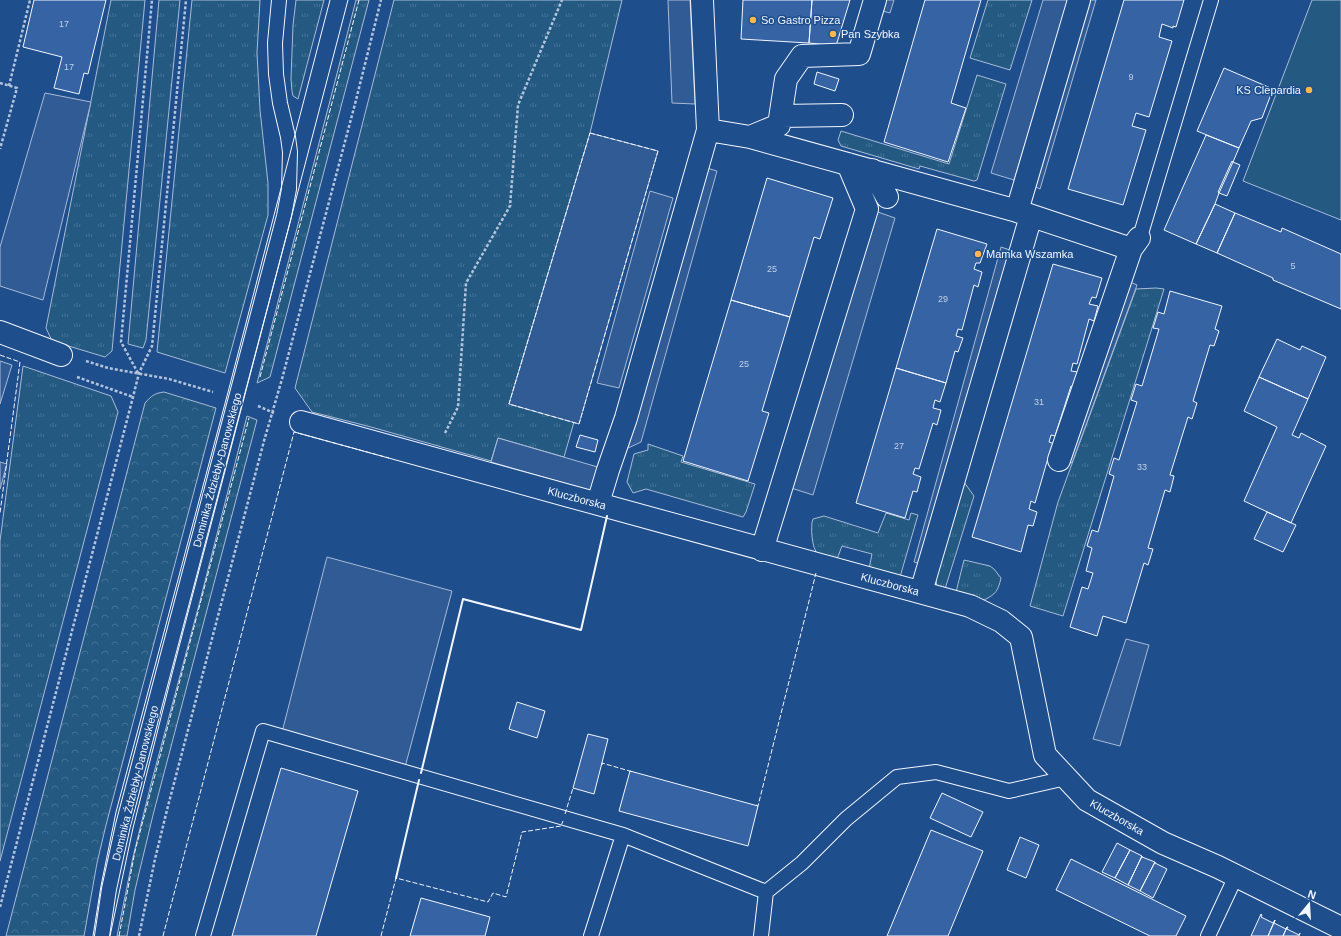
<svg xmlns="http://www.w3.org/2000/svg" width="1341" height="936" font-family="Helvetica,sans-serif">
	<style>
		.grass { fill: url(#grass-tufts); stroke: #a8bbd7 }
		.forest { fill: url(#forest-crowns); stroke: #a8bbd7 }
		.green { fill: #245a82; stroke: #a8bbd7 }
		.parking { fill: #305b95; stroke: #a8bbd7 }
		.building { fill: #3563a3; stroke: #f2f6ff }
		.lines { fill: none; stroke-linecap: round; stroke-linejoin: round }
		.lane-casing { stroke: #f2f6ff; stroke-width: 16 }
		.street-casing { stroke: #f2f6ff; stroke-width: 24 }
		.path { stroke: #b3c4dc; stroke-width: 2.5; stroke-dasharray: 3 2; stroke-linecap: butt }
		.lane { stroke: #1f4e8c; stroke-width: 14 }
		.street { stroke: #1f4e8c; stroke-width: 22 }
		.tram { stroke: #f2f6ff; stroke-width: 1 }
		.fence { stroke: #f2f6ff; stroke-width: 1; stroke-dasharray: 5 2; stroke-linecap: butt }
		.wall { stroke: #f2f6ff; stroke-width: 2 }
		.poi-dot { fill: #ffb74d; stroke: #1f4e8c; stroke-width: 1.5 }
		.labels { text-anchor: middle; stroke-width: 3; stroke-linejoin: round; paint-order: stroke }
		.number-label { font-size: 9px; fill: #c3d1e8 }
		.poi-label { font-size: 11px; fill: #f2f6ff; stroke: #1f4e8c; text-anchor: start }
		.street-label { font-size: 11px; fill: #f2f6ff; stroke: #1f4e8c }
	</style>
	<defs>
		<pattern id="grass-tufts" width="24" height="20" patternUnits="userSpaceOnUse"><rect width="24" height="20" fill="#245a82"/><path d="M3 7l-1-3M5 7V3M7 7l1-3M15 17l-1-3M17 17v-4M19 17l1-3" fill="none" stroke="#447295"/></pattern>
		<pattern id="forest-crowns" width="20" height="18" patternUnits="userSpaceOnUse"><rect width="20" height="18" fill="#245a82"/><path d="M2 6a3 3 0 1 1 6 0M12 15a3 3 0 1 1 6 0" fill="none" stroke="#447295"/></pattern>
	</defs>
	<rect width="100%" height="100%" fill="#1f4e8c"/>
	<!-- grass -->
	<path class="grass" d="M111 0H145L112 351 105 357 52 341 46 328Z
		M159 0H180L146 340 143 348 128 344Z
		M192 0H260L257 53 260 110 268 183V215L225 373 157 352Z
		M296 0H324L298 99 293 96 292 91 291 79 293 25Z
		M356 0H369L270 377 257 383Z
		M394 0H622L590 133 509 404 574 422 564 457 498 438 491 461 371 427 312 412 295 388Z
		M988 0H1032L1010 70 970 58Z
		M977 75 1006 84 977 180 974 181 920 166 919 169 841 146 838 140 841 131 949 164Z
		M1156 288 1164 289 1063 616 1030 606 1058 502 1136 289Z
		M23 366 111 396 118 412 0 861V541Z
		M247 416 257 420 153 815 135 890 127 936H117L133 857 151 784 200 601Z
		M648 444 683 456 681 462 755 484 746 512 743 517 646 489 633 493 627 482 634 454 648 450Z
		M964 482 974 496 945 589 937 586 935 576Z
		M886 513 909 520 911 513 918 515 900 577 869 569 872 554 842 546 837 559C832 557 822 557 818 554 812 550 810 525 813 519L824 516 878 533Z
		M964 560 990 566 994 569 1001 578C998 591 996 594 984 600L956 592Z"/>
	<!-- forest -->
	<path class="forest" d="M164 392 216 408 106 825 97 863 84 936H6L145 403C151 396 155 393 164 392Z"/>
	<!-- green -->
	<path class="green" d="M1312 0H1341V220L1243 181Z"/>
	<!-- parking -->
	<path class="parking" d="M668 0H690L695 104 672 103Z
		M882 0H894L890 13 879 10Z
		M1043 0H1071L1014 180 991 173Z
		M1087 0H1096L1040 189 1032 185Z
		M45 93 91 102 43 300 0 286V247Z
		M590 133 658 151 579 424 509 404Z
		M707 168 717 171 641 442 626 449Z
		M650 191 673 198 619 388 597 383Z
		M875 211 895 218 813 495 788 487Z
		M1001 247 1016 252 925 565 914 562Z
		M1126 280 1137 285 1072 463 1062 461Z
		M0 361 12 365 0 404Z
		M498 438 608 470 592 491 491 462Z
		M0 462 7 464 0 489Z
		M327 557 452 591 404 771 281 736Z
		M1126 639 1149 645 1120 746 1093 739Z"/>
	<!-- building -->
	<path class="building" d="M34 0H106L88 74 84 73 79 94 54 88 62 57 23 47Z
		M743 0H812L809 43 741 39Z
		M812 0H850L836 46 809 43Z
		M925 0H981L951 103 966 108 948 162 884 142Z
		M1124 0H1184L1176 27 1173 26V28L1162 24 1159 37 1172 41 1149 117 1136 113 1132 126 1146 130 1123 205 1068 189Z
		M1224 68 1273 89 1262 118 1251 121 1239 148 1197 131Z
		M817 72 839 79 835 91 814 84Z
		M1206 135 1239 148 1233 162 1232 161 1218 192 1219 193 1215 204 1196 244 1164 230Z
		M1233 162 1240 165 1227 196 1219 193Z
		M767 178 833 198 820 239 814 237 790 317 731 300Z
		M1215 204 1235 213 1217 253 1196 244Z
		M1235 213 1281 232 1282 228 1341 254V309L1273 280V278L1217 253Z
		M937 229 987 244 980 263H976L974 269 982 272 978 287 974 285 962 330 958 329 956 336 963 338 958 352 955 351 946 383 896 368Z
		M1053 264 1102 278 1096 298 1092 297 1089 304 1098 306 1094 321 1089 319 1077 364 1073 363 1071 371 1078 372 1074 387 1071 386 1055 436 1051 435 1049 442 1057 445 1053 459 1048 458 1035 503 1031 501 1029 509 1037 512 1033 526 1028 525 1021 552 972 537Z
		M1170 291 1222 306 1215 329 1219 331 1214 346 1210 345 1193 401 1197 403 1192 419 1188 417 1170 475 1174 476 1170 492 1165 490 1148 548 1153 549 1148 565 1144 563 1126 623 1103 616 1097 636 1070 627 1082 587 1088 589 1093 573 1086 571 1092 548 1087 546 1092 530 1098 532 1114 476 1109 474 1114 458 1119 460 1137 402 1131 400 1136 384 1142 386 1159 329 1153 328 1158 312 1164 314Z
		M731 300 790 317 762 411 769 413 748 481 683 461Z
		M1277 339 1300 350 1302 346 1326 357 1308 399 1259 377Z
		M896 368 946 383 940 402 935 400 933 408 941 410 937 425 933 423 919 469 915 468 913 474 921 477 917 492 913 491 905 518 856 503Z
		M1259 377 1308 399 1292 435 1299 438 1301 433 1326 446 1291 523 1244 501 1277 427 1244 411Z
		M580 435 598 440 595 452 576 447Z
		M1267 512 1296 525 1283 552 1254 539Z
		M517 702 545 711 537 738 509 729Z
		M588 734 608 739 594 794 573 788Z
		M281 768 358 791 316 936H232Z
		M630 771 758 806 748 846 619 811Z
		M942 793 983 812 971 837 930 818Z
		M931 830 983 851 948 936H887Z
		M1020 837 1039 845 1026 878 1007 870Z
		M1117 843 1130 850 1115 878 1102 872Z
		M1130 850 1142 856 1128 885 1115 878Z
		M1142 856V857L1155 862 1140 891 1128 885Z
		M1071 859 1186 916 1176 936H1150L1056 890Z
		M1155 862V863L1167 869 1153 898 1140 891Z
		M421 898 490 917 485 936H410Z
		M1261 914 1262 915 1261 917 1273 923 1275 920 1268 936H1251Z
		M1275 920 1274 923 1286 929 1287 927 1283 936H1268Z
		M1287 927H1288L1287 929 1299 935 1300 933 1299 936H1283Z"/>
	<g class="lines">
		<!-- lane casing -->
		<g class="lane-casing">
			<path id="lane" d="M1140 237 1211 0
				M102 936 109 889 123 825 284 216 289 189 290 152 288 137 280 103 276 74 275 43 279 0
				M203 936 263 731 623 835 766 892
				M591 936 623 835
				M761 936 766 892 802 863 846 819 897 777 936 772 1009 791 1066 778
				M1208 936 1236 876"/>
		</g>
		<!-- street casing -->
		<g class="street-casing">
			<path id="street" d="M781 116 842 115
				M708 130 750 137 779 125 786 79 802 56 859 54 875 0
				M750 137 1017 211 1131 249
				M872 170 887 197
				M1017 211 1079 0
				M0 332 61 355
				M301 422C524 483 747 546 970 606L1001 621 1021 637 1045 755 1087 800 1163 843 1218 867 1341 928
				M1059 460 1131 249 1139 238
				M598 503 608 470 626 418 708 130 702 0
				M762 550 867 209 848 164
				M921 592 1031 216"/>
		</g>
		<!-- path -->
		<path class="path" d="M0 83 17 88 0 149
			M9 86 30 0
			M86 361 108 368 169 379 213 392
			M138 373 121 342 152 0
			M77 377 133 397
			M258 406 274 413
			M445 433 458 407 466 283 510 206 518 105 562 0
			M0 907 133 397 139 373 152 346 186 0
			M139 936 155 859 168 806 264 441 282 379 355 104 381 0"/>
		<!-- lane -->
		<use href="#lane" class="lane"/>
		<!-- street -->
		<use href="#street" class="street"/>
		<!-- tram -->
		<path class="tram" d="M93 936 101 886 116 812 227 396 330 0
			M110 936 133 828 173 670 348 0"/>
		<!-- fence -->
		<path class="fence" d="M590 133 658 151 579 424 509 404Z
			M0 355 20 362 0 513
			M260 377 359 0
			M602 765V763L633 772
			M756 805 758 806 816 573
			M565 814 573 788 574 789
			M119 936 135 851 249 418
			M163 936 294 432 389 458
			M381 936 396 878 488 902 493 893 506 897 522 832 561 826 563 821"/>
		<!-- wall -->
		<path class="wall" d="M421 773 463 599 581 630 607 516
			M396 878 419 780"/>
	</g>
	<!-- markers -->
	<g class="poi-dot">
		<circle cx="753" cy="20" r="4"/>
		<circle cx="833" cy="34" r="4"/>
		<circle cx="1309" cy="90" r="4"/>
		<circle cx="978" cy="254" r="4"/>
	</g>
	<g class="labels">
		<!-- number labels -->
		<g class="number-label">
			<text x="64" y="27">17</text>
			<text x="69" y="70">17</text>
			<text x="1131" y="80">9</text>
			<text x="1293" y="269">5</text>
			<text x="772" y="272">25</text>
			<text x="943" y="302">29</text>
			<text x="744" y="367">25</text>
			<text x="1039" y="405">31</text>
			<text x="899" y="449">27</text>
			<text x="1142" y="470">33</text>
		</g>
		<!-- poi labels -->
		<g class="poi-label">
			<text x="761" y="24">So Gastro Pizza</text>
			<text x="841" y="38">Pan Szybka</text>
			<text x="1301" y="94" text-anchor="end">KS Clepardia</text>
			<text x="986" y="258">Mamka Wszamka</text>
		</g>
		<!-- street labels -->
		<g class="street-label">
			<text transform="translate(217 470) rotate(-75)" y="4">Dominika Ździebły-Danowskiego</text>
			<text transform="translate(577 498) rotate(15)" y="4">Kluczborska</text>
			<text transform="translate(890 584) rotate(15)" y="4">Kluczborska</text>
			<text transform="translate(135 783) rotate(-76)" y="4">Dominika Ździebły-Danowskiego</text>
			<text transform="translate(1117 817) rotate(30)" y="4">Kluczborska</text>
		</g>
	</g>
	<!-- north arrow -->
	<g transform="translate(1309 904) rotate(18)" stroke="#1f4e8c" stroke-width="3" paint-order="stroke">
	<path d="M0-3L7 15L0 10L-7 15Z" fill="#f2f6ff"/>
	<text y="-6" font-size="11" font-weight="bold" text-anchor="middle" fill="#f2f6ff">N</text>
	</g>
</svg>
